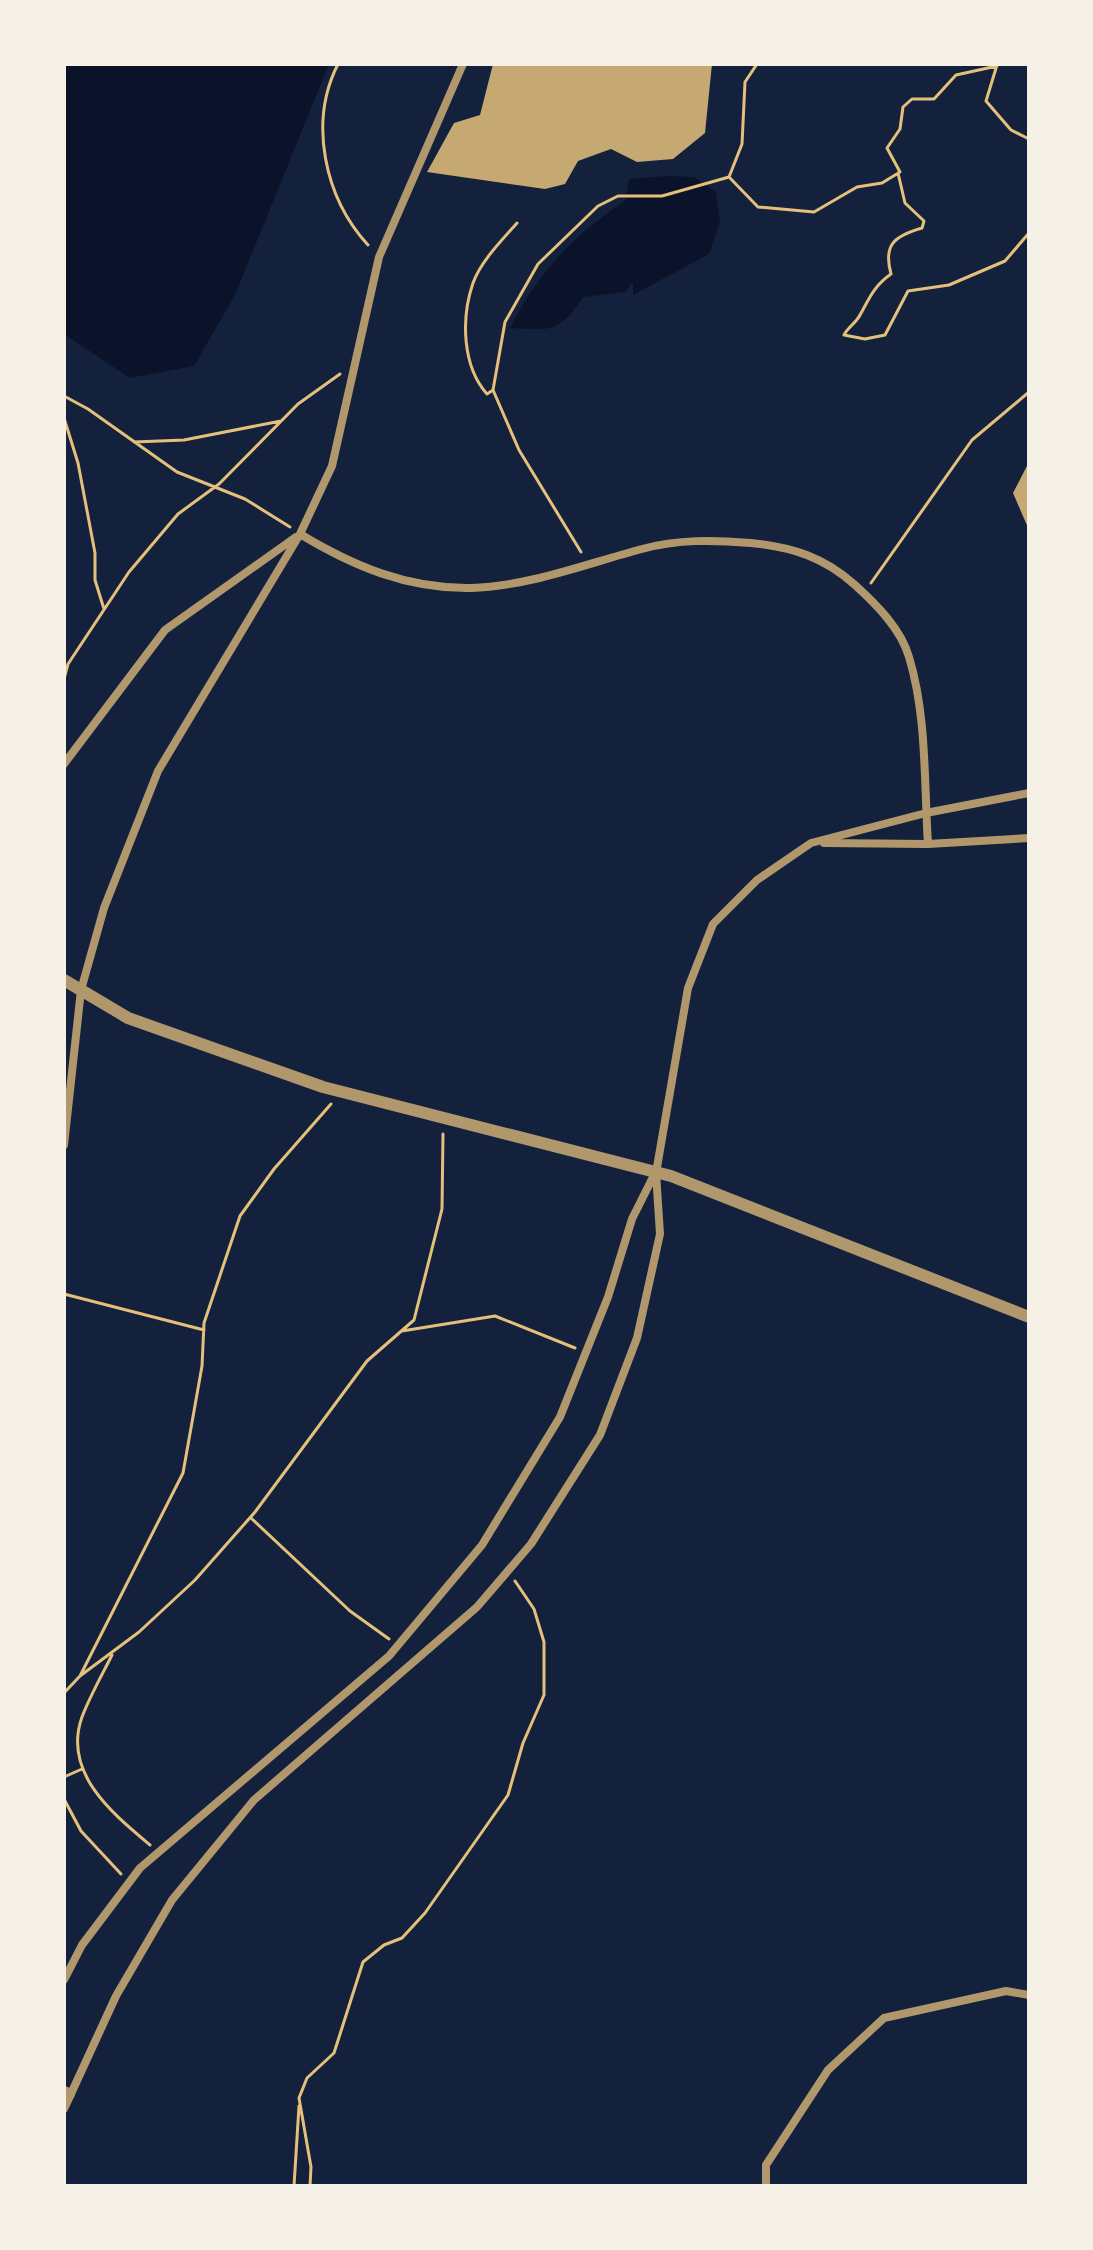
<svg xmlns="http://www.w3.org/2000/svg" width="1093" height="2250" font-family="'PT Sans',sans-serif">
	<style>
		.water { fill: #0b132b }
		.building { fill: #c6a872 }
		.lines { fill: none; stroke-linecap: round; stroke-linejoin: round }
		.path { stroke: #e5c07b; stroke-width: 3 }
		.minor { stroke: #b1986c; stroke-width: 8 }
		.tertiary { stroke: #b1986c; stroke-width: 12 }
	</style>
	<rect width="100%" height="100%" fill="#14213d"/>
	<!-- water -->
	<path class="water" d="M64 64H329L235 295 194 366 130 378 64 334Z
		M666 176 694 177 716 192 720 222 709 254 633 295V282L625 292 583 297C558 334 552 330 510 328 538 273 573 235 625 201L629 179Z"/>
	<!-- building -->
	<path class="building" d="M493 64H712L705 133 673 159 637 162 611 149 578 161 565 184 545 189 427 172 454 123 480 115Z
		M1029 462V530L1013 493Z"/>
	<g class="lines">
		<!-- path -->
		<path class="path" d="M338 64C308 123 325 198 368 245
			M757 64 745 82 742 144 729 177 758 207 814 212 857 187 882 183 900 172 887 148 900 129 903 107 912 99H934L956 75 997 66
			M997 65 986 101 1011 130 1029 139
			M898 173 905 203 924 221 922 228C894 236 883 245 891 274 874 286 870 297 860 315 856 323 848 327 844 335L865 339 885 335 908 291 949 285 1005 261 1029 233
			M517 223C502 240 481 261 473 283 461 318 462 366 487 394L493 390 505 322 538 264 598 206 618 196H662L729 177
			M493 390 519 450 581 552
			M64 396 88 409 177 472 245 499 290 527
			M64 418 78 463 95 553V580L104 609
			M134 442 184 440 281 421
			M871 583 972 440 1029 392
			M64 679 68 664 129 572 178 514 219 484 298 404 340 374
			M64 1294 204 1330
			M402 1331 495 1316 575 1348
			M251 1518 350 1611 389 1639
			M112 1655C102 1675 90 1696 82 1717 62 1773 113 1814 150 1845
			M80 1676 139 1632 195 1580 255 1512 367 1361 414 1320 442 1209 443 1134
			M64 1693 80 1676 183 1473 202 1366 204 1323 240 1216 274 1169 331 1104
			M64 1777 82 1769
			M64 1799 81 1831 121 1874
			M294 2186 299 2106
			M310 2186 311 2167 299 2098 307 2078 334 2053 363 1962 384 1945 402 1938 425 1913 508 1795 523 1743 544 1695V1642L534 1609 515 1581"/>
		<!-- minor -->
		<path class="minor" d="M300 534C353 566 407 589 471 588 530 586 585 564 642 549 678 539 714 540 751 543 792 547 824 557 855 585 876 604 901 629 909 657 927 716 924 783 928 844
			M64 764 165 630 296 537
			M824 843 928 844 1029 838
			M64 1145 81 990 104 908 158 771 300 534 332 466 379 257 463 64
			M64 1980 82 1945 140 1868 389 1656 482 1545 560 1417 608 1297 632 1219 655 1173
			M64 2109 116 1996 172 1900 254 1800 477 1607 531 1544 600 1435 637 1338 660 1234 656 1173 688 988 713 924 757 880 811 843 926 813 1029 793
			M766 2186V2165L828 2070 884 2018 1006 1991 1029 1995"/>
		<!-- tertiary -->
		<path class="tertiary" d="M64 980 128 1018 323 1087 671 1176 1029 1317
			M64 2092 69 2094"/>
	</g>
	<!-- border -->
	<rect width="1093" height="2250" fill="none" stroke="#f6f1e7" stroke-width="132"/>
</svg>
